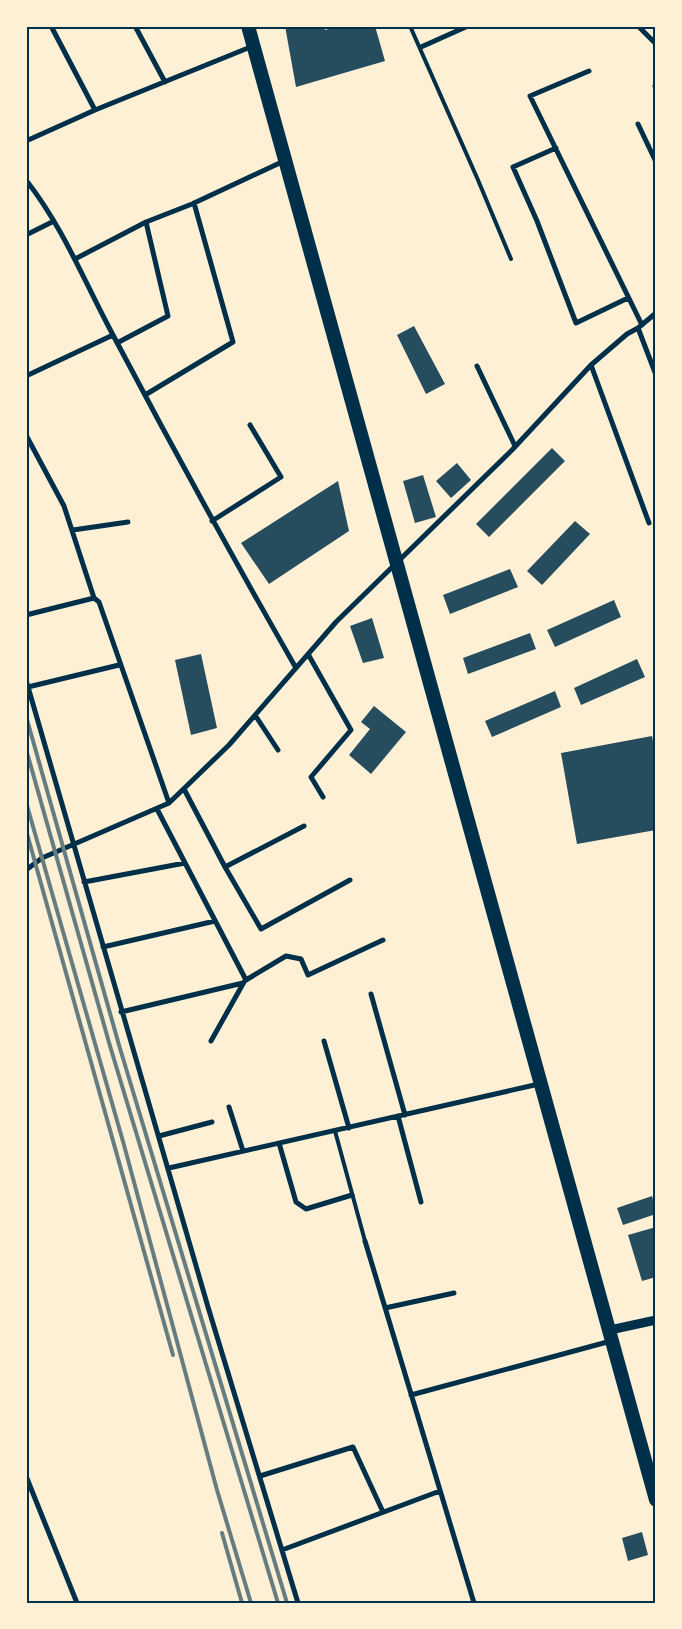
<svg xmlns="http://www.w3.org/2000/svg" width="682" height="1629" font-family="'Alegreya Sans',sans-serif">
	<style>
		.building { fill: #264d5e }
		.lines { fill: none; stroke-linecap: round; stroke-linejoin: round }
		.service { stroke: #003049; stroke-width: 4 }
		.minor { stroke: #003049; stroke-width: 5 }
		.tertiary { stroke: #003049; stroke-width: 9 }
		.trunk { stroke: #003049; stroke-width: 14 }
		.rail { stroke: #657d81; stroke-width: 4 }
		.neatline { fill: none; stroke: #003049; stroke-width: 2 }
	</style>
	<rect width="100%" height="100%" fill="#fdf0d5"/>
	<!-- building -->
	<path class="building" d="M285 26H324L325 30 340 26H375L385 61 296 87Z
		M414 326 445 384 426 394 397 335Z
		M552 448 565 461 489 537 476 524Z
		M457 463 471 480 451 498 436 481Z
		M423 475 436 517 415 523 403 481Z
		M338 481 349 531 269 584 241 543Z
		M575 521 590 534 542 585 527 571Z
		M510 569 518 587 450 614 443 595Z
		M614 600 621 617 555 647 547 630Z
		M372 618 384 658 363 663 350 626Z
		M530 633 536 649 468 674 463 658Z
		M201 654 217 728 191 735 175 660Z
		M637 659 645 677 581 705 574 688Z
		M555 691 561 707 492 737 485 721Z
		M374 706 406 732 371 774 349 755 370 729 361 722Z
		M652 736 656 757V830L577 844 561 753Z
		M652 1196 656 1208V1214L623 1225 617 1208Z
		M656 1227V1277L642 1281 628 1235Z
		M642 1532 648 1555 628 1561 622 1538Z"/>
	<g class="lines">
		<!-- service -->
		<path class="service" d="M410 26 478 180 511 259
			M335 1131 365 1241"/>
		<!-- minor -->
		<path class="minor" d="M51 26 95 110
			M135 26 165 82
			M638 26 656 44
			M421 47 468 26
			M589 71 530 96 642 325
			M655 86 656 85
			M638 124 656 162
			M26 141 95 110 253 46
			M556 148 513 167 537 221 576 323 628 298
			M26 180C63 227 85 283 113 335 172 447 233 558 296 668
			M26 235 54 221
			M75 259 146 222 192 204 284 161
			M638 328 656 375
			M117 343 168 316 146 222
			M591 365 649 523
			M477 366 515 446
			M26 376 113 335
			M145 395 233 342 194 203
			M26 435 64 506 94 598 99 602 169 803
			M212 521 281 477 250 425
			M73 530 128 522
			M26 615 94 598
			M308 654 351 730 311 777 323 797
			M26 680 208 1307 298 1603
			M28 687 119 665
			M255 715 278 750
			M184 789 225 867 261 929 350 880
			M157 809 246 980 286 956 301 959 308 975 383 940
			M225 867 304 826
			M26 870 42 858 169 803 229 745 336 622 512 450 591 365 627 334 638 328 656 313
			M84 882 185 863
			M103 947 215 921
			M371 994 405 1115
			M121 1012 243 983
			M211 1041 244 982
			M324 1041 349 1128
			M229 1107 243 1151
			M398 1116 421 1202
			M159 1136 212 1122
			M279 1143 296 1202 306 1209 352 1195
			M169 1168 539 1084
			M365 1241 474 1603
			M385 1308 454 1293
			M411 1395 611 1341
			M26 1476 77 1603
			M260 1476 353 1447 383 1512
			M282 1550 440 1491"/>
		<!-- tertiary -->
		<path class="tertiary" d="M610 1330 656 1320"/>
		<!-- trunk -->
		<path class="trunk" d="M248 26 656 1500"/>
		<!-- rail -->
		<path class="rail" d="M26 716 119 1045 287 1603
			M26 749 110 1046 278 1603
			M26 802 124 1145 217 1490 251 1603
			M26 830 173 1355
			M222 1533 242 1603"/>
	</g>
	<!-- border -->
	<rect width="682" height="1629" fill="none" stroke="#fdf0d5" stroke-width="55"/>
	<rect x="28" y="28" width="626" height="1574" class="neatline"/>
</svg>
